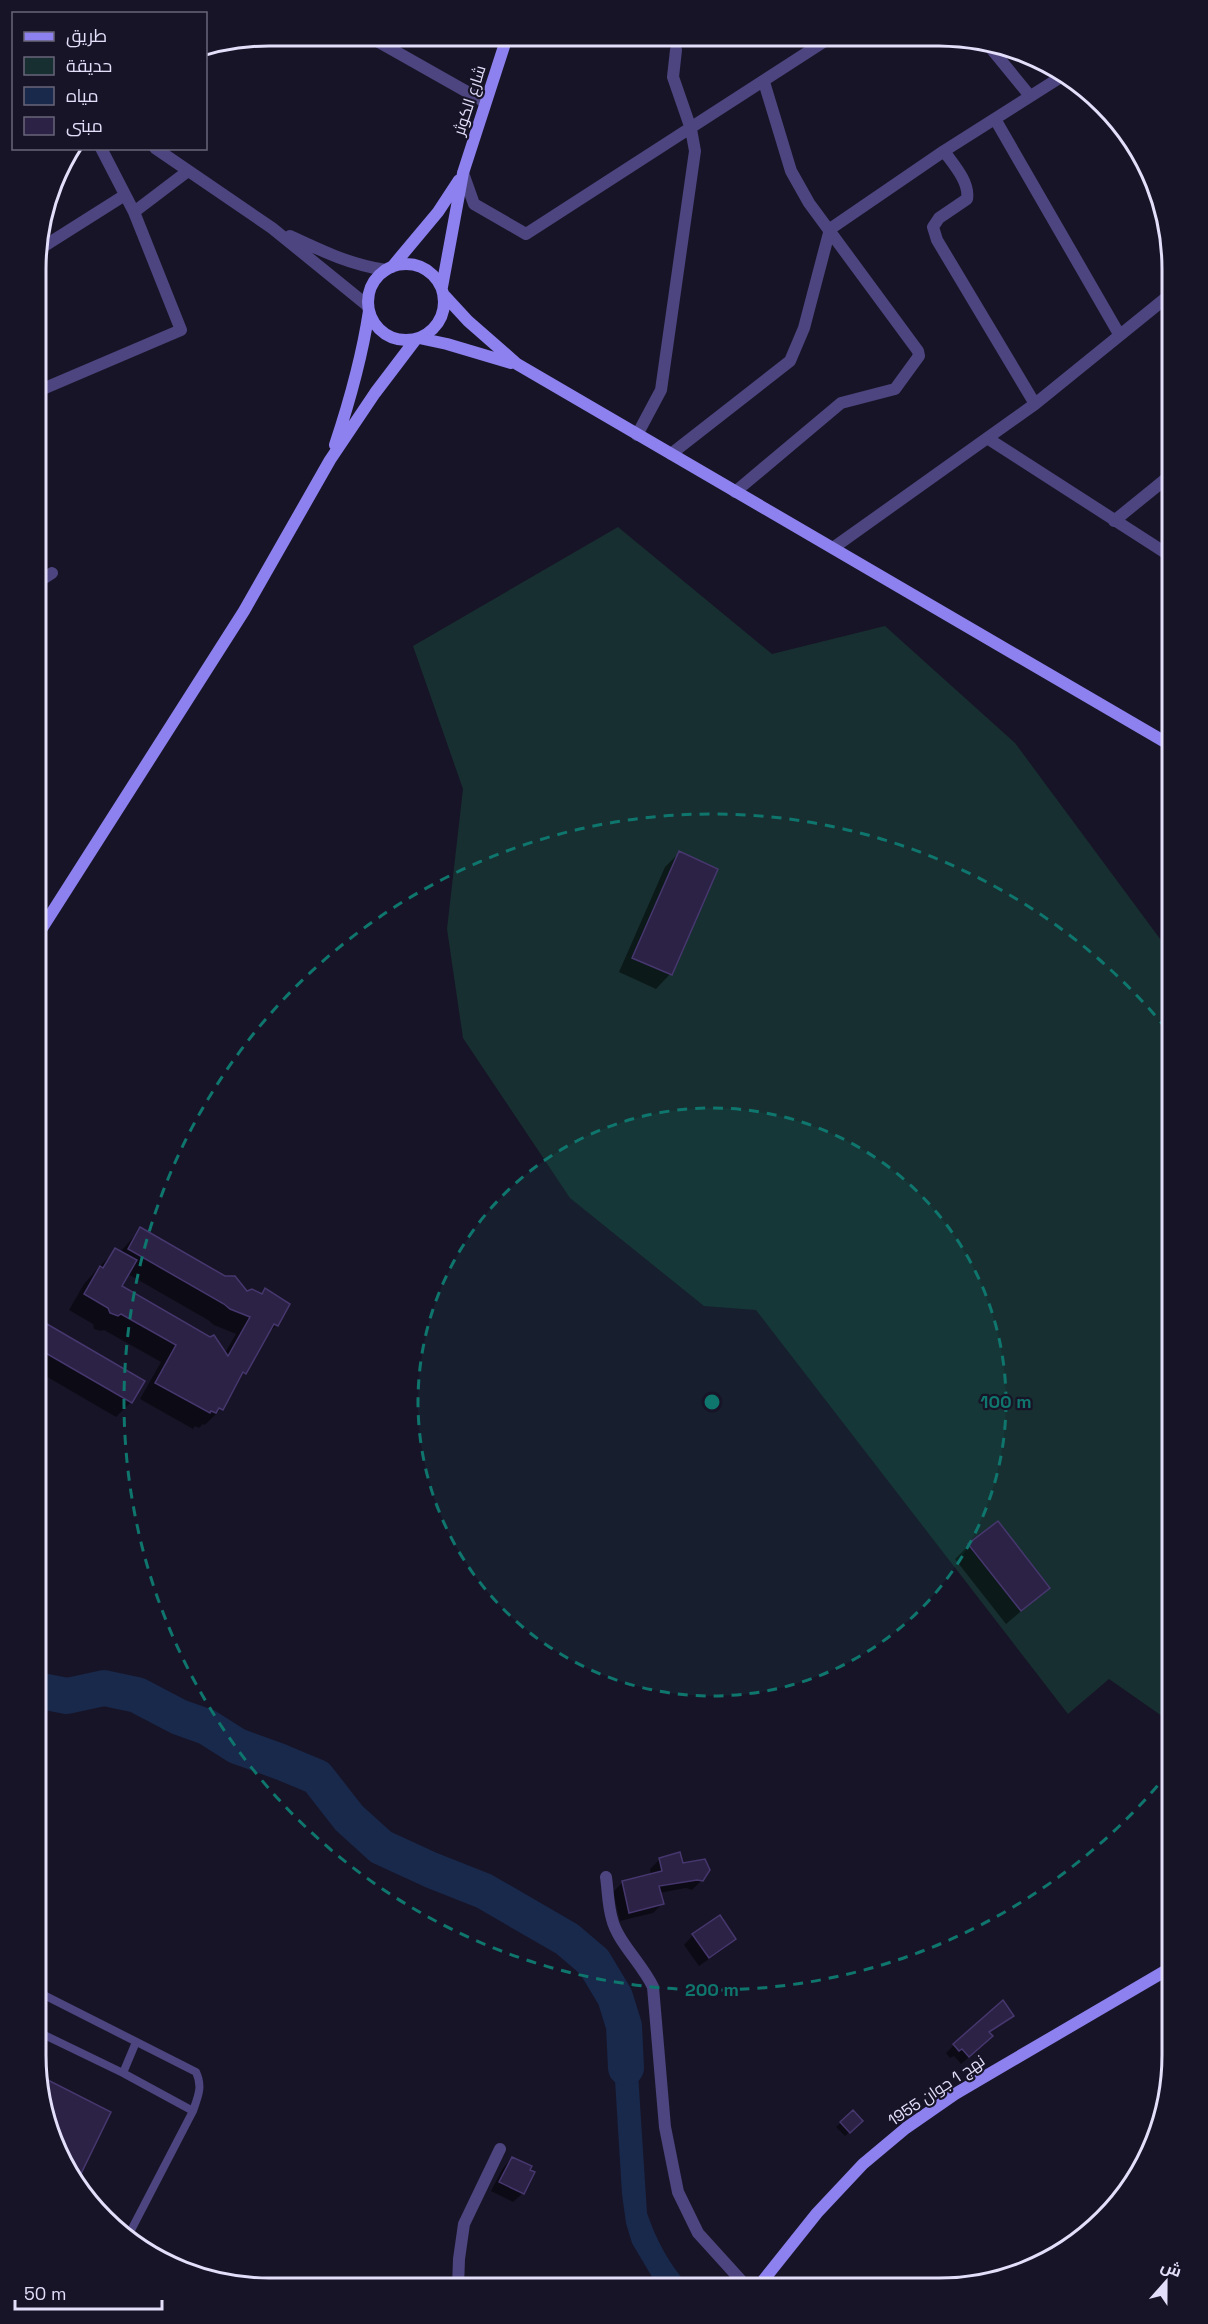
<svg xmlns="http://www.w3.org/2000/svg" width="1208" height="2324" font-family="'Space Grotesk',Cairo,sans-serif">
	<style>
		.green { fill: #172f30 }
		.water { fill: #18294b }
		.shadow { fill: #0007; fill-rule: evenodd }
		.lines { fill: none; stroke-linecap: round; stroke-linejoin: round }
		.river { stroke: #18294b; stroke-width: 36 }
		.building { fill: #2c2245; stroke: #46376e; stroke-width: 1.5 }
		.service { stroke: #4c457f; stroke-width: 8 }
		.minor { stroke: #4c457f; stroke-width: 12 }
		.secondary { stroke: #8c81ee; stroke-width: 12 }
		.ring { fill: none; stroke: #0f766e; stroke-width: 3; stroke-dasharray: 10 8 }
		.labels { text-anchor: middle; stroke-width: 4.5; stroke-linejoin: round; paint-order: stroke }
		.street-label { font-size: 16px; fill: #e3defa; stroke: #181427 }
		.rim { fill: none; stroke: #e3defa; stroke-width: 3 }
		.centre { fill: #0f766e; stroke: #181427; stroke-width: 3 }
		.ring-label { font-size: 18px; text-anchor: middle; font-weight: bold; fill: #0f766e; stroke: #181427; stroke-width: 4.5; stroke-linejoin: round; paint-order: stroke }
	</style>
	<rect width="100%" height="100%" fill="#181427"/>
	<!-- green -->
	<path class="green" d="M618 527 772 654 885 626 1015 743 1172 955V1723L1109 1679 1068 1714 756 1310 704 1306 570 1198 463 1038 447 929 463 789 413 646Z"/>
	<!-- water -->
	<path class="water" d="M639 2014 635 2026 647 2213C656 2240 670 2266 690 2287H658L632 2243 626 2223 622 2194 612 2031 605 2022Z"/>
	<!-- shadow -->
	<path class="shadow" d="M679 853 670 974 656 989 619 972 665 867Z
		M141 1229 247 1293 260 1295 265 1290 277 1325 266 1335 221 1409 205 1425 203 1424 199 1428 195 1426 193 1429 140 1399 161 1362 104 1330 101 1331 94 1329 93 1324 69 1310 84 1284 100 1266 116 1250 120 1252ZM128 1274 208 1320 214 1325 236 1334 225 1353 120 1286Z
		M48 1326 143 1381 131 1402 116 1417 37 1371V1337Z
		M969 1545 1048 1588 1006 1624 955 1559Z
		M679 1854 682 1865 702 1880 692 1890 686 1888 659 1893 662 1904 653 1913 620 1921 613 1892 623 1882 651 1875 650 1869 659 1860Z
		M693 1935 734 1939 725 1948 699 1966 684 1945Z
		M1012 2015 988 2033 984 2044 961 2064 954 2056 950 2058 946 2053 954 2045Z
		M40 2078 109 2113 75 2183 48 2129Z
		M853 2112 861 2121 845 2136 836 2127Z
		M512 2158 523 2193 513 2202 491 2191 503 2168Z"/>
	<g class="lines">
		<!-- river -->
		<path class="river" d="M36 1690 67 1696 104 1688 137 1695 179 1717 207 1727 237 1746 281 1762 317 1777 349 1818 381 1847 431 1870 484 1891 567 1939 594 1962 615 1997 624 2026 626 2068"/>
	</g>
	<!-- building -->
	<path class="building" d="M679 851 718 869 672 975 632 958Z
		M140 1227 225 1276H235L247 1291 252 1289 262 1294 265 1288 290 1304 278 1326 274 1324 246 1374 243 1372 223 1410 219 1408 216 1413 211 1411 210 1413 155 1383 176 1345 121 1314 118 1316 110 1313 108 1308 84 1294 100 1266 103 1268 115 1248 137 1260 122 1286 210 1337 214 1335 228 1356 250 1317 230 1309 224 1304 128 1249Z
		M47 1324 145 1381 132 1403 37 1348V1342Z
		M998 1521 1050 1588 1021 1611 968 1544Z
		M680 1852 683 1863 705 1859 710 1870 703 1881 697 1880 659 1886 664 1904 629 1913 622 1881 662 1871 659 1858Z
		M720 1915 736 1939 709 1958 692 1934Z
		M1003 2000 1014 2016 989 2032 993 2036 969 2057 962 2049 959 2051 953 2044Z
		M40 2076 111 2112 76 2184 48 2129Z
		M853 2110 863 2121 850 2133 840 2122Z
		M512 2157 532 2166 530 2170 535 2172 524 2194 499 2182Z"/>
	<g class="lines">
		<!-- service -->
		<path class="service" d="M36 1991 196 2072C203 2087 198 2096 193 2111L127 2238
			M36 2031 123 2073 193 2111
			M123 2073 136 2042"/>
		<!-- minor -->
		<path class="minor" d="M370 37 485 102
			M985 41 1030 96
			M995 119 1119 334
			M155 148 272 228 368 306
			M944 151C953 164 970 182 967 199L939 218 933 227 937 240 1035 404
			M463 173 474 204 526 234 828 39
			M134 212 188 171
			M290 236C322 251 351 265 386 270
			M38 250 125 195
			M38 391 181 330 134 212 101 148
			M637 435 661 390 695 151 691 129 673 77 676 50
			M987 438 1172 557
			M671 454 790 361 804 328 830 229 944 151 1064 75
			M735 492 841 403 895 389 919 356 918 351 809 203 791 171 764 82
			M1114 521 1172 474
			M833 548 1035 404 1172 293
			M38 582 52 573
			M606 1877C608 1891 608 1906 612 1919 617 1941 643 1965 653 1987L665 2127 678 2192 698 2233 747 2287
			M458 2287 459 2259 464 2224 500 2149"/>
		<!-- secondary -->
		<path class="secondary" d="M368 302a38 38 0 1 1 76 0a38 38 0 1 1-76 0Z
			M392 267 438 212 459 180
			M442 287 463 173 507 37
			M444 295 468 321 517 364 1172 746
			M419 338 447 344 511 363
			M335 445C350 400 362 357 369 311
			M37 936 244 611 330 460 375 393 416 339
			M758 2287 817 2213 863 2164 906 2128 955 2094 1172 1967"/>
	</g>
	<!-- distance rings -->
	<circle cx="712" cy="1402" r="294" fill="#0f766e" fill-opacity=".12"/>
	<g class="ring">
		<circle cx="712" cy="1402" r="294"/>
		<path d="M1169 1772A588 588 0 1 1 1169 1032"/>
	</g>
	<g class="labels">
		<!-- street labels -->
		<g class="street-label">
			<text transform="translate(469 100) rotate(-72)" y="6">شارع الكوثر</text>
			<text transform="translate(936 2090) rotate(-34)" y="6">نهج 1 جوان 1955</text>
		</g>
	</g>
	<!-- crop -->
	<path d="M0 0H1208V2324H0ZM269 46H939A223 223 0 0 1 1162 269V2055A223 223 0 0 1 939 2278H269A223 223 0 0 1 46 2055V269A223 223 0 0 1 269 46Z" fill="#181427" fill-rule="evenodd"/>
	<path class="rim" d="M269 46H939A223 223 0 0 1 1162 269V2055A223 223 0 0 1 939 2278H269A223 223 0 0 1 46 2055V269A223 223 0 0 1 269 46Z"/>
	<circle cx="712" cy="1402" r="9" class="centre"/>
	<g class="ring-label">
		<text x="1006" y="1408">100 m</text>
		<text x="712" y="1996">200 m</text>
	</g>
	<!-- legend -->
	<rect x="12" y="12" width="195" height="138" fill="#181427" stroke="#69657b" stroke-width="1.5"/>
	<rect x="24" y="32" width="30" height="9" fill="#8c81ee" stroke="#69657b" stroke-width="1.5"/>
	<text x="66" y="42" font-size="18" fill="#e3defa">طريق</text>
	<rect x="24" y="57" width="30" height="18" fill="#172f30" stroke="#69657b" stroke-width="1.5"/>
	<text x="66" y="72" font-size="18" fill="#e3defa">حديقة</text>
	<rect x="24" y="87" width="30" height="18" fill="#18294b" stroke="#69657b" stroke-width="1.5"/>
	<text x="66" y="102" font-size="18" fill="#e3defa">مياه</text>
	<rect x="24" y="117" width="30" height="18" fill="#2c2245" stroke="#69657b" stroke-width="1.5"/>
	<text x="66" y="132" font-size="18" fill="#e3defa">مبنى</text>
	<!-- north arrow -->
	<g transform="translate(1166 2282) rotate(21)" stroke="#181427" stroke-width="4.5" paint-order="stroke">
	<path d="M0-4.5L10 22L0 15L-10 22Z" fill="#e3defa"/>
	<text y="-9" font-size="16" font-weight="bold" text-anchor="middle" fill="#e3defa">ش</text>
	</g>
	<!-- scale -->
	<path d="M15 2300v9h147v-9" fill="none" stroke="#e3defa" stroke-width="3"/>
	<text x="24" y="2300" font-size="18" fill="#e3defa" stroke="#181427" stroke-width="4.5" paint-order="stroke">50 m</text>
</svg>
